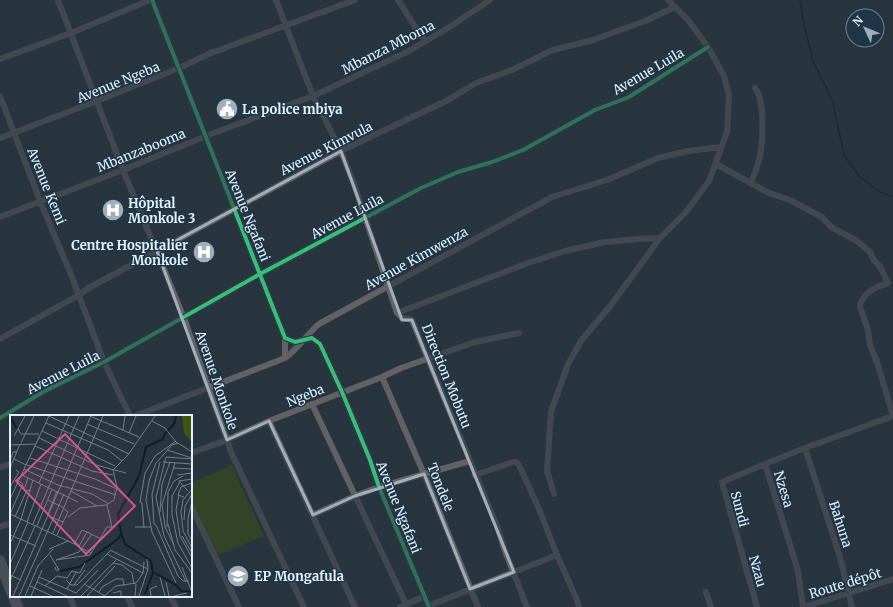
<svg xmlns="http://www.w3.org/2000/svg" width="893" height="607" font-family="Merriweather,serif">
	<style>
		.green { fill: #3e550a }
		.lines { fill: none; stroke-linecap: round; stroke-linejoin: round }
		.stream { stroke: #0f1e22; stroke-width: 1.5 }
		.street { stroke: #646164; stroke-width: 6 }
		.highway { stroke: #727072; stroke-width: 11 }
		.cycleway-casing { stroke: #1f3648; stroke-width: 6 }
		.cycleway { stroke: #3abd76; stroke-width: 4 }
		.marked { fill: none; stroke: #a1afba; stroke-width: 3; stroke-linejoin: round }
		.labels { text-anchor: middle; stroke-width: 3; stroke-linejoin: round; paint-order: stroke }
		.street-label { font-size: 13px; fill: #e2f1fc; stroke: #1f3648 }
		.poi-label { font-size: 13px; font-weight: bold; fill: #e2f1fc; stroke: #1f3648; text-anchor: start }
		.inset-river { fill: none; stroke: #0f1e22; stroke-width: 2 }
		.inset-road { fill: none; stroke: #72808b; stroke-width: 1 }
		.view { fill: #cc598b; fill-opacity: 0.15; stroke: #cc598b; stroke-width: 2 }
		.inset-edge { fill: none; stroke: #e2f1fc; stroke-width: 2 }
	</style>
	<rect width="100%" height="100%" fill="#28353f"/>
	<!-- green -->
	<path class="green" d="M232 465 264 536 216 556 191 503V483Z"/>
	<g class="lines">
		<!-- stream -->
		<path class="stream" d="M800 0 804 24 813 61 832 99 844 155 860 177 880 192 893 197"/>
		<!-- street -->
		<path class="street" d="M58 0 123 170 184 318 231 452 304 607
			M152 0 285 338 295 342 312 338 320 344 342 392 370 460 379 487 429 607
			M276 0 313 96 341 151 354 184 397 313 402 318 410 319 412 320 497 526 505 551 527 607
			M398 0C408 14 414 28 426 41
			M0 59 71 33 150 0
			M0 96 40 201 72 277 104 362 130 416
			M0 138 97 101 179 68 211 53 355 0
			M716 164 767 192 792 201 822 217 831 227 857 241 870 252 873 259 881 268 888 283C877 286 861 294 860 307L868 330 870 345 877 362 893 416
			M751 183C754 174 758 166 760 156 763 141 765 99 755 88
			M0 217 123 170 206 136 313 96 407 52 448 28 490 0
			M397 313 528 263 565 251 605 242 639 239 660 238
			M285 338V358
			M0 339 79 295 87 289 341 151 448 100 476 83 512 70 553 50 593 40 645 21 675 7
			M382 377 424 474 478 607
			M312 404 406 604
			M135 416 285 358C299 348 306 335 319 324L552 197 607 180 658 158 688 151 721 147
			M0 418 43 392 104 362 260 274 421 188 458 172 492 162 523 150 595 110 629 97 708 47
			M269 421 355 607
			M805 448 840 557 852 607
			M191 453 227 440 269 421 382 377 401 368 475 342 519 333
			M0 467 11 464
			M554 494 547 471 551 412 568 364 581 341 611 305 660 238 686 212 709 181 727 132 729 95 724 76 708 47 688 20 668 0
			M191 506 239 607
			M313 515 355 496 379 487 470 461
			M0 527 11 523
			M557 555 577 600 579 607
			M706 592 711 607
			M69 596 74 607
			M127 596 132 607
			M170 596 176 607
			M428 606 557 555 539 509 519 465 516 462H513L475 475
			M400 607 425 596
			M757 607 722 482 765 464
			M803 607 798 571 765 464 805 448 893 416
			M804 607 893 579"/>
		<!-- highway -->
		<path class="highway" d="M0 561 11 591
			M13 596 18 607"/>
		<!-- cycleway casing -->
		<g class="cycleway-casing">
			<path id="cycleway" d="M152 0 285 338 295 342 312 338 320 344 342 392 370 460 379 487 429 607
				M0 418 43 392 104 362 260 274 421 188 458 172 492 162 523 150 595 110 629 97 708 47"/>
		</g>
		<!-- cycleway -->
		<use href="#cycleway" class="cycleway"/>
	</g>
	<!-- marked area -->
	<path d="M0 0H893V607H0ZM341 151 402 320H412L514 572 470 589 424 474 355 496 313 515 269 421 227 440 157 251Z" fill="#28353f" fill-opacity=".55" fill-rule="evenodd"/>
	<path class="marked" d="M341 151 402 320H412L514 572 470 589 424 474 355 496 313 515 269 421 227 440 157 251Z"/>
	<!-- icons -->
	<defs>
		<g id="civic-disc" transform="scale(1.15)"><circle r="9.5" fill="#a1afba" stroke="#1f3648"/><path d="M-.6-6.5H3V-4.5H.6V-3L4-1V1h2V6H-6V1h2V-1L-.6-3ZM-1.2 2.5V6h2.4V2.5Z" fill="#fff"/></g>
		<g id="hospital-disc" transform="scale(1.15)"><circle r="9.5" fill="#a1afba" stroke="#1f3648"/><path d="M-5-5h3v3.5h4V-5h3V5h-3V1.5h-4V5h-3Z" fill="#fff"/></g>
		<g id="school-disc" transform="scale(1.15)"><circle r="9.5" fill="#a1afba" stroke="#1f3648"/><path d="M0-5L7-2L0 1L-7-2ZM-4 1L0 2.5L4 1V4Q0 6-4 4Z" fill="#fff"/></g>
	</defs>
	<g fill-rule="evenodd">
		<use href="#civic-disc" x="227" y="109"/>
		<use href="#hospital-disc" x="113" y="210"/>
		<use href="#hospital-disc" x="204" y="252"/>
		<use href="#school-disc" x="238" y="576"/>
	</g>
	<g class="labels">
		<!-- street labels -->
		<g class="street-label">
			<text transform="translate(388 47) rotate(-27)" y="5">Mbanza Mboma</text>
			<text transform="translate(648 71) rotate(-30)" y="5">Avenue Luila</text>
			<text transform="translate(118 82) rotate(-22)" y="5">Avenue Ngeba</text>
			<text transform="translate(326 148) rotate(-27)" y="5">Avenue Kimvula</text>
			<text transform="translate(141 150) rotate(-22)" y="5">Mbanzabooma</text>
			<text transform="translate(47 186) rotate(68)" y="5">Avenue Kemi</text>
			<text transform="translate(248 215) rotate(68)" y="5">Avenue Ngafani</text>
			<text transform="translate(347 216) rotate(-28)" y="5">Avenue Luila</text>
			<text transform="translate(416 258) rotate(-29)" y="5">Avenue Kimwenza</text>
			<text transform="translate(63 372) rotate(-27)" y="5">Avenue Luila</text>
			<text transform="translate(447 376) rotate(68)" y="5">Direction Mobutu</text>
			<text transform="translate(217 380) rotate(71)" y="5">Avenue Monkole</text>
			<text transform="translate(305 395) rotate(-22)" y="5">Ngeba</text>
			<text transform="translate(441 487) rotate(68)" y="5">Tondele</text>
			<text transform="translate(784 489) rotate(73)" y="5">Nzesa</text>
			<text transform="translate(399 507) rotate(68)" y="5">Avenue Ngafani</text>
			<text transform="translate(740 509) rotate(75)" y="5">Sundi</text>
			<text transform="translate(841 524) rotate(72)" y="5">Bahuna</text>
			<text transform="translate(758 571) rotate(74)" y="5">Nzau</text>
			<text transform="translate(845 583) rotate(-17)" y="5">Route dépôt</text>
		</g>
		<!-- poi labels -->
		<g class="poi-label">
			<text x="242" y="114">La police mbiya</text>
			<text x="128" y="208">Hôpital<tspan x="128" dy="15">Monkole 3</tspan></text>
			<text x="188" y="250" text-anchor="end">Centre Hospitalier<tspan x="188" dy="15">Monkole</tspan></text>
			<text x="254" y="581">EP Mongafula</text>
		</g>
	</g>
	<!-- overview -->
	<g transform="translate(10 415)">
		<rect width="182" height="182" fill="#28353f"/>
		<path d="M172 1H182V27L174 18Z" fill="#3e550a"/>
		<path class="inset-river" d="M0 2 7 14M111 119 115 129 141 146 143 158 135 179M50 156 69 152 108 124 111 119 108 99 129 61 136 32 153 24 154 20 164 9 166 1M143 157 166 170 171 176 182 177"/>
		<path class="inset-road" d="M39 1 119 39M80 1 129 22M142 6 155 13 166 27 182 37M36 8 98 35 112 46M77 9 124 29M8 14 11 19H29M113 15 115 1M32 16 105 51M119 18 126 1M4 21 15 1M29 23 86 50 116 58M11 28 24 1M0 30 25 29M25 31 82 56 103 60M157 35 182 43M20 43 85 64 107 74M4 44 16 50M0 46 3 37H7M150 47 142 79 144 109 146 110 168 161 173 166H179M153 47 182 49M17 50 106 80M0 53 10 29M163 53 182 54M14 54 48 70 82 79 99 89M103 55 118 40 145 1M12 60 68 87M167 60 182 58M169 66 178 76M169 66 182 64M170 67 162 81V100L168 128 182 153M29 68 59 1M12 71 15 72 18 63M0 72 9 57 6 55M182 74 173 85 171 97 173 116 182 133M61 76 87 91M169 80 166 95 170 121 182 143M174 82 168 80 171 72 182 68M0 84 39 1M38 85 54 93M182 86 178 103V119L182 126M150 97 152 69 160 47M0 99 58 126M0 99 13 69 9 66M38 99 47 76M39 101 53 107 58 97 54 94M5 102 17 75 21 76M58 102 70 93 96 90 104 85 107 72 103 55M11 104 23 65M174 105 175 91 182 79M17 107 31 69M23 109 69 1M158 109 165 135 182 158M27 111 42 74M125 112H141M157 112 158 77 164 66 173 61M134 113 132 88 130 87 135 58 145 41 166 26M43 118 93 1M0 120 26 131M47 120 53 107M172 121 182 138M0 129 11 104M64 129 81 138M164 130 155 112 152 90 165 48M69 131 77 117 91 124M39 134 58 126 64 129 72 115 77 117M100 135 138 154M97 139 133 158M40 140 49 155H46L45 152M46 145 80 140 97 112H102L97 90M46 145 69 137 82 119M103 148 112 150 122 158 124 169M0 149 18 107M172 152 181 175M0 160 11 165M29 162 66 178 88 155M150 162 155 181M56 165 61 170H67L101 135M0 166 25 111M27 167 57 181M156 167 159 181M176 167 154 121 146 82 156 42 182 44M166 168 142 117 136 85 139 66 146 48 162 30 168 28M74 169 95 181M64 170 75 155M20 171 42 181M35 171 47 161 57 163 62 156 70 158 75 148M57 174 66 157M89 177 92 172 106 164H113L114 171M103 178 111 176V181M3 181 81 1M9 181 54 79M15 181 28 151 43 134M21 181 32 155M71 181 107 144M77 181 105 151M94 181 106 171 126 168 133 158 134 147M125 181 126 169M129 181 138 154 137 144M141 181 140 174 147 171M164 181 177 178"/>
		<path class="view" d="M55 19 125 91 76 139 6 66Z"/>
		<rect width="182" height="182" class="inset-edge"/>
	</g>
	<!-- north arrow -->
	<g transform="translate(865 28) rotate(314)"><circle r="19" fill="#1f3648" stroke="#6d8190"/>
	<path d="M0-3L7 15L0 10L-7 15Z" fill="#a1afba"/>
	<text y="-6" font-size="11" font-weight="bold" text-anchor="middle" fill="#e2f1fc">N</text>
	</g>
</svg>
